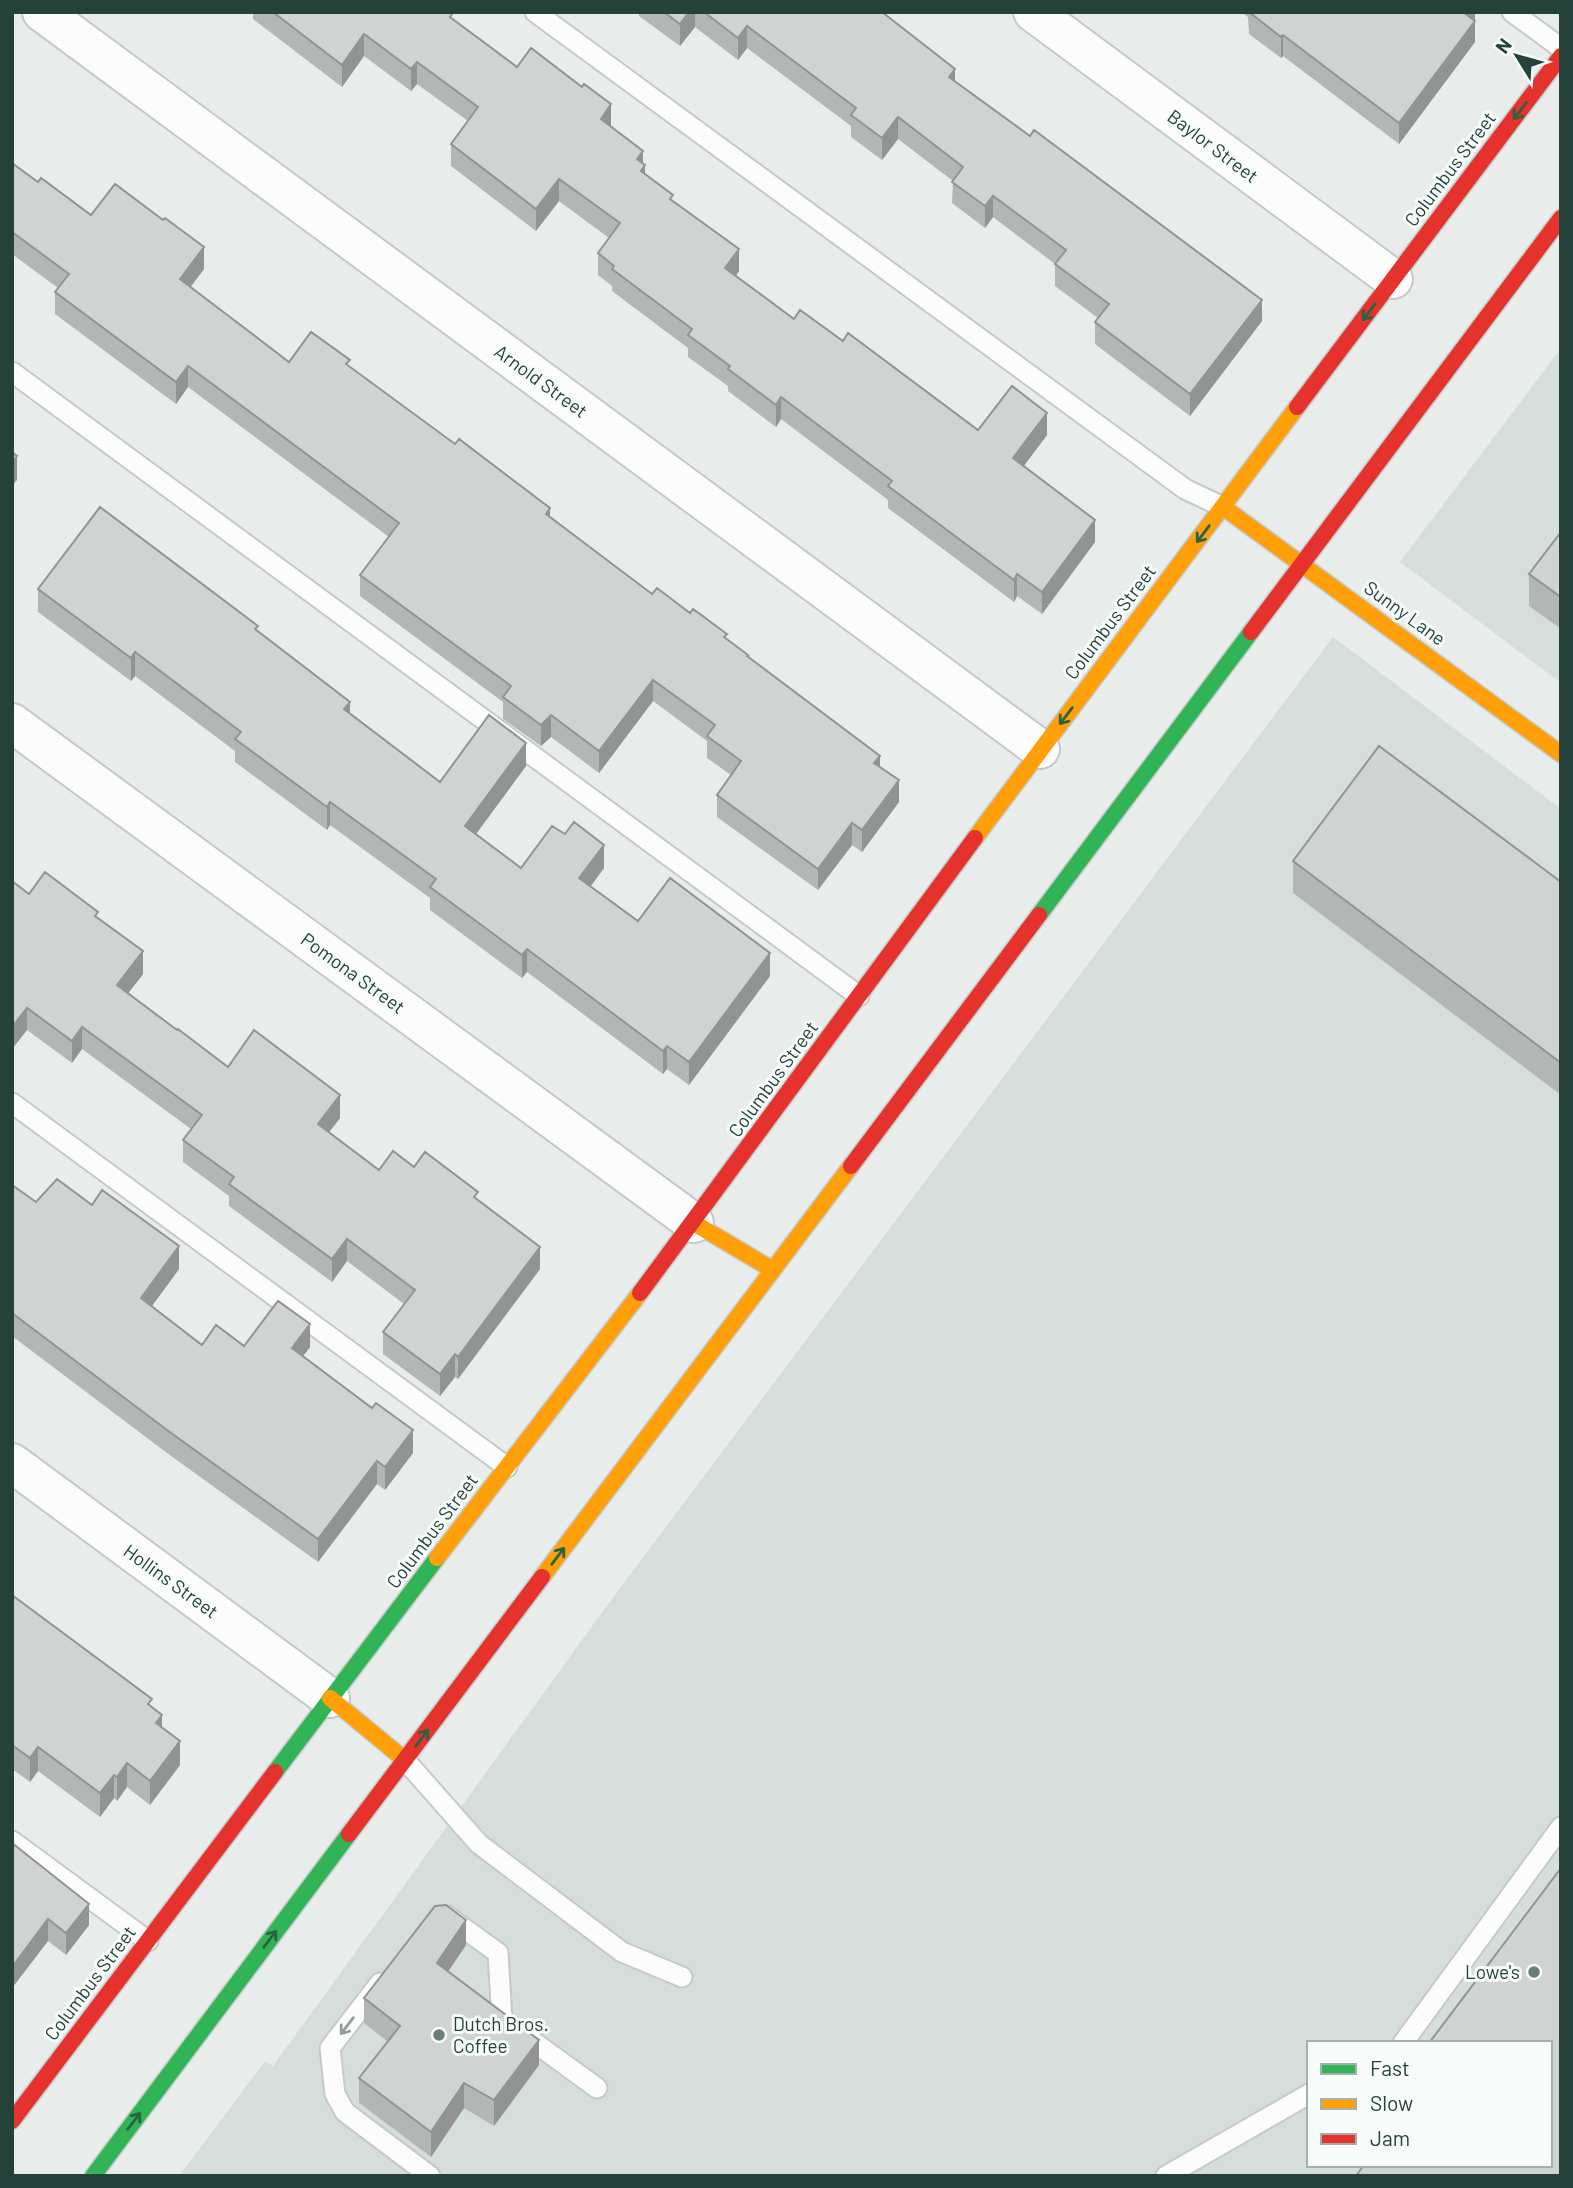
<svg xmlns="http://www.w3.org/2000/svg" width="1573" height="2188" font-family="Barlow,sans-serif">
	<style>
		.built { fill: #d6dedb; fill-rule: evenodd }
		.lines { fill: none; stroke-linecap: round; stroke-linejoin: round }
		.lane-casing { stroke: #c5cac8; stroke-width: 23 }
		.street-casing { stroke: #c5cac8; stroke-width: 42 }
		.fast-casing { stroke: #c3cbc8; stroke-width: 19 }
		.slow-casing { stroke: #c3cbc8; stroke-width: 19 }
		.jam-casing { stroke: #c3cbc8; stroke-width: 19 }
		.lane { stroke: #fcfcfc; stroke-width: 19 }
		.street { stroke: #fcfcfc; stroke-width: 38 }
		.fast { stroke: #30b455; stroke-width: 16 }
		.slow { stroke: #ff9f0a; stroke-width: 16 }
		.jam { stroke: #e5322d; stroke-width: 16 }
		.wall { fill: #b2b6b5 }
		.shaded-wall { fill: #919493 }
		.building { fill: #cfd4d2; stroke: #919493; stroke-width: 2 }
		.oneway { stroke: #286442 }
		.oneway2 { stroke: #909f9b }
		.poi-dot { fill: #697e78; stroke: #f7fbf9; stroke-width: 2.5 }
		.labels { text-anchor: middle; stroke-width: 6; stroke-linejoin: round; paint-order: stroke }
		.street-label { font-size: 19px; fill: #24423a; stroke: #f7fbf9 }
		.poi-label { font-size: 19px; fill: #24423a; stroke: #f7fbf9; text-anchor: end }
	</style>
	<rect width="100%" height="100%" fill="#e8edeb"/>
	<!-- built -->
	<path class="built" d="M1561 348V683L1400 562Z
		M1333 637 1561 809V2176H179L265 2061 273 2066 614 1596ZM1309 2043H1550V2165H1309Z"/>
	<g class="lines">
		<!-- lane casing -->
		<g class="lane-casing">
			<path id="lane" d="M535 12 1185 489 1223 507
				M1512 12 1561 48
				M12 372 859 996
				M12 1103 507 1467
				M405 1760 479 1844 622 1952 682 1977
				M12 1841 148 1941
				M445 1917 447 1916 498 1953 502 2019 597 2088
				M380 1983 330 2048 335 2094 345 2112 430 2176
				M1403 2043 1561 1827
				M1166 2176 1309 2094"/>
		</g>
		<!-- street casing -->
		<g class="street-casing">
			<path id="street" d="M42 12 1040 749
				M1033 12 1393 279
				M12 723 694 1223
				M12 1463 330 1698"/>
		</g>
		<!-- fast casing -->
		<g class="fast-casing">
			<path id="fast" d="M1039 915 1251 632
				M275 1772 437 1558
				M93 2176 349 1834"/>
		</g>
		<!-- slow casing -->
		<g class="slow-casing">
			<path id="slow" d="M1223 507 1561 754
				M975 838 1297 407
				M694 1223 773 1270
				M437 1558 640 1293
				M542 1577 851 1166
				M330 1698 405 1760"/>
		</g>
		<!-- jam casing -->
		<g class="jam-casing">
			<path id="jam" d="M1297 407 1561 56
				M1251 632 1561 218
				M851 1166 1039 915
				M640 1293 975 838
				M349 1834 542 1577
				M12 2121 275 1772"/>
		</g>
		<!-- lane -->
		<use href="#lane" class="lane"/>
		<!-- street -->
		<use href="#street" class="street"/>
		<!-- fast -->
		<use href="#fast" class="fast"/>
		<!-- slow -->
		<use href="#slow" class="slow"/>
		<!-- jam -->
		<use href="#jam" class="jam"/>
	</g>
	<!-- wall -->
	<path class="wall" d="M253 12H450L452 19 517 67 611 127 643 164 645 174 673 201 739 271 736 276 794 319 843 341 978 430 1047 435 1024 466 1095 542 1042 614 1017 596 1014 602 888 508V500L781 419 776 427 728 391V386L688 357V348L612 291V286L598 275V253L609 238 559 201 536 231 451 166V144L468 121 417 84 411 91 364 56 342 87 253 19Z
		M639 12H882L955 82 1262 321 1190 416 1095 344V322L1098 318 1055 286V264L993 217 985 228 952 203 953 181 898 139 882 160 851 137V126L747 48 738 60 695 27 680 46 639 16Z
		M1241 12H1475V42L1399 144 1283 56 1281 58 1249 34 1248 17Z
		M12 163 38 182 91 215 204 269 190 287 289 362 350 367 652 594 690 613 727 639 880 766 899 802 862 852 852 845 818 890 717 817V795L731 775 707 758V741L653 701 599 773 551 737 541 746 503 719V702L360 596V575L389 537 188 387 176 404 55 314V292L58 288 12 254Z
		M1561 532V629L1529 606V574Z
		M38 589 258 631 350 714 440 782 526 766 476 834 521 868H604L590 887 638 921 770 976 689 1085 667 1069 663 1074 527 972 522 978 430 910V898L330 825 327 830 235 762V751L135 676 131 681 38 612Z
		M1293 861 1561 882V1095L1293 893Z
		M12 881 29 894 98 918 143 974 128 993 177 1030 228 1067 340 1118 329 1132 379 1170 414 1167 478 1200 540 1269 458 1379 455 1377 440 1396 383 1354V1332L404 1304 347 1261 332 1282 229 1206V1196L183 1162V1140L191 1129 82 1049 72 1063 27 1030 12 1049Z
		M12 1185 36 1202 92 1205 179 1269 152 1306 202 1345 310 1347 303 1356 413 1453 385 1490 377 1484 318 1562 167 1453 12 1336Z
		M12 1595 152 1708 180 1765 150 1805 127 1787 117 1801 114 1798 100 1817 38 1771 30 1782 12 1769Z
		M12 1843 89 1925 66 1955 48 1941 12 1988Z
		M466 1945 448 1971 539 2065 494 2126 464 2108 431 2157 359 2103V2078L387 2041 364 2023V1998Z"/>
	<!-- shaded-wall -->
	<path class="shaded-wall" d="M689 12H695V27L680 46V24Z
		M1465 12H1475V20L1464 34Z
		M1475 21V42L1399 144V123Z
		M747 26V48L738 60V38Z
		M364 34V56L342 87V65Z
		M1283 35V56L1281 58V37Z
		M417 62V84L411 91V69Z
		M955 69V90L949 77Z
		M611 104V127L601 119Z
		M898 117V139L882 160V138Z
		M643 151V168L645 165V187L637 159Z
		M559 179V201L536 231V209Z
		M993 196V217L985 228V206Z
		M204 247V269L180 301V279Z
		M739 249V271L725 290V268Z
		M1262 300V321L1190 416V394Z
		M188 366V387L176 404V382Z
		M781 397V419L776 427V405Z
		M1047 413V435L1013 480V458Z
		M17 456V480L12 486V463Z
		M550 508V529L546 514Z
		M1095 520V542L1042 614V592Z
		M1017 574V596L1014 602V580Z
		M135 652V676L131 681V658Z
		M653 680V701L599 773V751Z
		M350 702V725L344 709Z
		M551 715V737L541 746V725Z
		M526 743V766L465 849V826Z
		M880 756V777L874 763Z
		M899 780V802L862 852V830Z
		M330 802V825L327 830V807Z
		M852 823V845L818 890V869Z
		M604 845V868L579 902V878Z
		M527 949V972L522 978V955Z
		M143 951V974L117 1008V985Z
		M770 953V976L689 1085V1062Z
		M27 1008V1030L12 1049V1027Z
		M82 1027V1049L72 1063V1041Z
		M667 1046V1069L663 1074V1051Z
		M340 1095V1118L318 1147V1124Z
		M347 1239V1261L332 1282V1259Z
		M179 1246V1269L141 1321V1298Z
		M540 1247V1269L458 1379V1357Z
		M310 1324V1347L292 1371V1348Z
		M455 1354V1377L440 1396V1374Z
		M413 1430V1453L385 1490V1467Z
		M377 1461V1484L318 1562V1539Z
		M162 1715V1739L156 1723Z
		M180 1741V1765L150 1805V1781Z
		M38 1747V1771L30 1782V1758Z
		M127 1763V1787L117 1801V1777Z
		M114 1775V1798L100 1817V1793Z
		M89 1904V1925L66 1955V1933Z
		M48 1919V1941L12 1988V1967Z
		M466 1920V1945L437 1988V1963Z
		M539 2040V2065L494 2126V2100Z
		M464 2083V2108L431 2157V2132Z"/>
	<!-- building -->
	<path class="building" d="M273 12H450L452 14 450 17 517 67 531 48 582 87 584 84 611 104 601 119 643 151 637 159 645 165 641 171 673 195 670 199 739 249 725 268 794 319 800 310 843 341 848 333 978 430 1012 386 1047 413 1013 458 1095 520 1042 592 1017 574 1014 580 888 486 892 481 781 397 776 405 728 369 730 366 688 335 692 329 612 269 614 266 598 253 620 223 559 179 536 209 451 144 478 107 417 62 411 69 364 34 342 65Z
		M664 12H689L680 24Z
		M704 12H882L955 69 949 77 1030 136 1034 130 1262 300 1190 394 1095 322 1109 304 1055 264 1066 250 993 196 985 206 952 182 963 167 898 117 882 138 851 115 856 108 747 26 738 38Z
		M1249 12H1465L1464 13 1475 21 1399 123 1283 35 1281 37Z
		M12 163 38 182 41 178 91 215 115 184 163 220 165 218 204 247 180 279 226 314 289 362 311 332 350 360 346 364 455 444 459 439 550 508 546 514 652 594 657 588 690 613 693 609 727 634 724 637 748 655 747 656 880 756 874 763 899 780 862 830 852 823 818 869 717 795 741 761 707 736 715 725 653 680 599 751 551 715 541 725 503 697 511 686 360 575 399 523 188 366 176 382 55 292 69 274 12 232Z
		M12 452 17 456 12 463Z
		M100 507 258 626 255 629 350 702 344 709 440 782 489 715 526 743 465 826 521 868 552 826 565 834 574 822 604 845 579 878 638 921 670 878 770 953 689 1062 667 1046 663 1051 527 949 522 955 430 887 436 879 330 802 327 807 235 739 241 732 135 652 131 658 38 589Z
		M1561 532V597L1529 574Z
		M1379 746 1561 882V1063L1293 861Z
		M45 872 98 912 95 916 143 951 117 985 177 1030 178 1029 228 1067 254 1030 340 1095 318 1124 379 1170 393 1151 414 1167 425 1152 478 1192 474 1197 540 1247 458 1357 455 1354 440 1374 383 1332 415 1290 347 1239 332 1259 229 1184 234 1177 183 1140 202 1115 82 1027 72 1041 27 1008 12 1027V881L29 894Z
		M57 1179 92 1205 102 1190 179 1246 141 1298 202 1345 216 1325 244 1346 278 1301 310 1324 292 1348 372 1408 376 1403 413 1430 385 1467 377 1461 318 1539 167 1430 12 1313V1185L36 1202Z
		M12 1595 152 1699 148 1704 162 1715 156 1723 180 1741 150 1781 127 1763 117 1777 114 1775 100 1793 38 1747 30 1758 12 1745Z
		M12 1843 89 1904 66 1933 48 1919 12 1967Z
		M1561 1868V2176H1356L1364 2165H1550V2043H1429Z
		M446 1905 466 1920 437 1963 539 2040 494 2100 464 2083 431 2132 359 2078 400 2026 364 1998 435 1906Z"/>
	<!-- one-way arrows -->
	<defs><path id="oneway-shaft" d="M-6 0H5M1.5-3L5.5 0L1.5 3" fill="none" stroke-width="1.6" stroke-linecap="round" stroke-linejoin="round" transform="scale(1.75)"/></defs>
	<g class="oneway">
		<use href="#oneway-shaft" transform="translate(1520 111) rotate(127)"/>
		<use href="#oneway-shaft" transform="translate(1369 312) rotate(127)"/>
		<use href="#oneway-shaft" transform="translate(1203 534) rotate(127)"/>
		<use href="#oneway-shaft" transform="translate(1066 716) rotate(127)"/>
		<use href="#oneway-shaft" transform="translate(558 1556) rotate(-53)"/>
		<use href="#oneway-shaft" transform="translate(422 1738) rotate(-53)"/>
		<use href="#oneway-shaft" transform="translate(270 1939) rotate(-53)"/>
		<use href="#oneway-shaft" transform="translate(134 2121) rotate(-53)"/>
	</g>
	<use class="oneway2" href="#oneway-shaft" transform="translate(347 2026) rotate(127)"/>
	<!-- markers -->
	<g class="poi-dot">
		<circle cx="1534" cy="1972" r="7"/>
		<circle cx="439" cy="2035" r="7"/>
	</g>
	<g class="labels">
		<!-- street labels -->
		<g class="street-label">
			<text transform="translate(1213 146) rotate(37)" y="7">Baylor Street</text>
			<text transform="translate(1450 169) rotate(-53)" y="7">Columbus Street</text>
			<text transform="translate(541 381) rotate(36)" y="7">Arnold Street</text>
			<text transform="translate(1405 613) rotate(36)" y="7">Sunny Lane</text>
			<text transform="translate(1110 622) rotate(-53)" y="7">Columbus Street</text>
			<text transform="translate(353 973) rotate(36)" y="7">Pomona Street</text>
			<text transform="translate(773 1079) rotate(-54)" y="7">Columbus Street</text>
			<text transform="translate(432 1531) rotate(-53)" y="7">Columbus Street</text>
			<text transform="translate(171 1581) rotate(36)" y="7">Hollins Street</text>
			<text transform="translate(90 1983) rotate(-53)" y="7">Columbus Street</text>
		</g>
		<!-- poi labels -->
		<g class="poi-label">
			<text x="1520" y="1979">Lowe's</text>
			<text x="453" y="2031" text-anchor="start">Dutch Bros.<tspan x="453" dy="22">Coffee</tspan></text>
		</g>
	</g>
	<!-- border -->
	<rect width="1573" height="2188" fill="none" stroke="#24423a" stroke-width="28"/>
	<!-- legend -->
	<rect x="1307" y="2041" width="245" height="126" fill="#f7fbf9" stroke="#a3b1ad" stroke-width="2"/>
	<rect x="1321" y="2064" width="35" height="10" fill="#30b455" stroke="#a3b1ad" stroke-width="2"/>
	<text x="1370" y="2076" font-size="21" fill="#24423a">Fast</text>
	<rect x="1321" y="2099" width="35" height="10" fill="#ff9f0a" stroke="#a3b1ad" stroke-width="2"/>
	<text x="1370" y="2111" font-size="21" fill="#24423a">Slow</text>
	<rect x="1321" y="2134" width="35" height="10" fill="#e5322d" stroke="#a3b1ad" stroke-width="2"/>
	<text x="1370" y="2146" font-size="21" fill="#24423a">Jam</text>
	<!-- north arrow -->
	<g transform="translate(1517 56) rotate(307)" stroke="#f7fbf9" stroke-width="5" paint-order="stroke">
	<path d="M0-5L12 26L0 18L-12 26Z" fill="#24423a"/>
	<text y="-10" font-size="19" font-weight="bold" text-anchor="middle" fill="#24423a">N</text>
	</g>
</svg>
